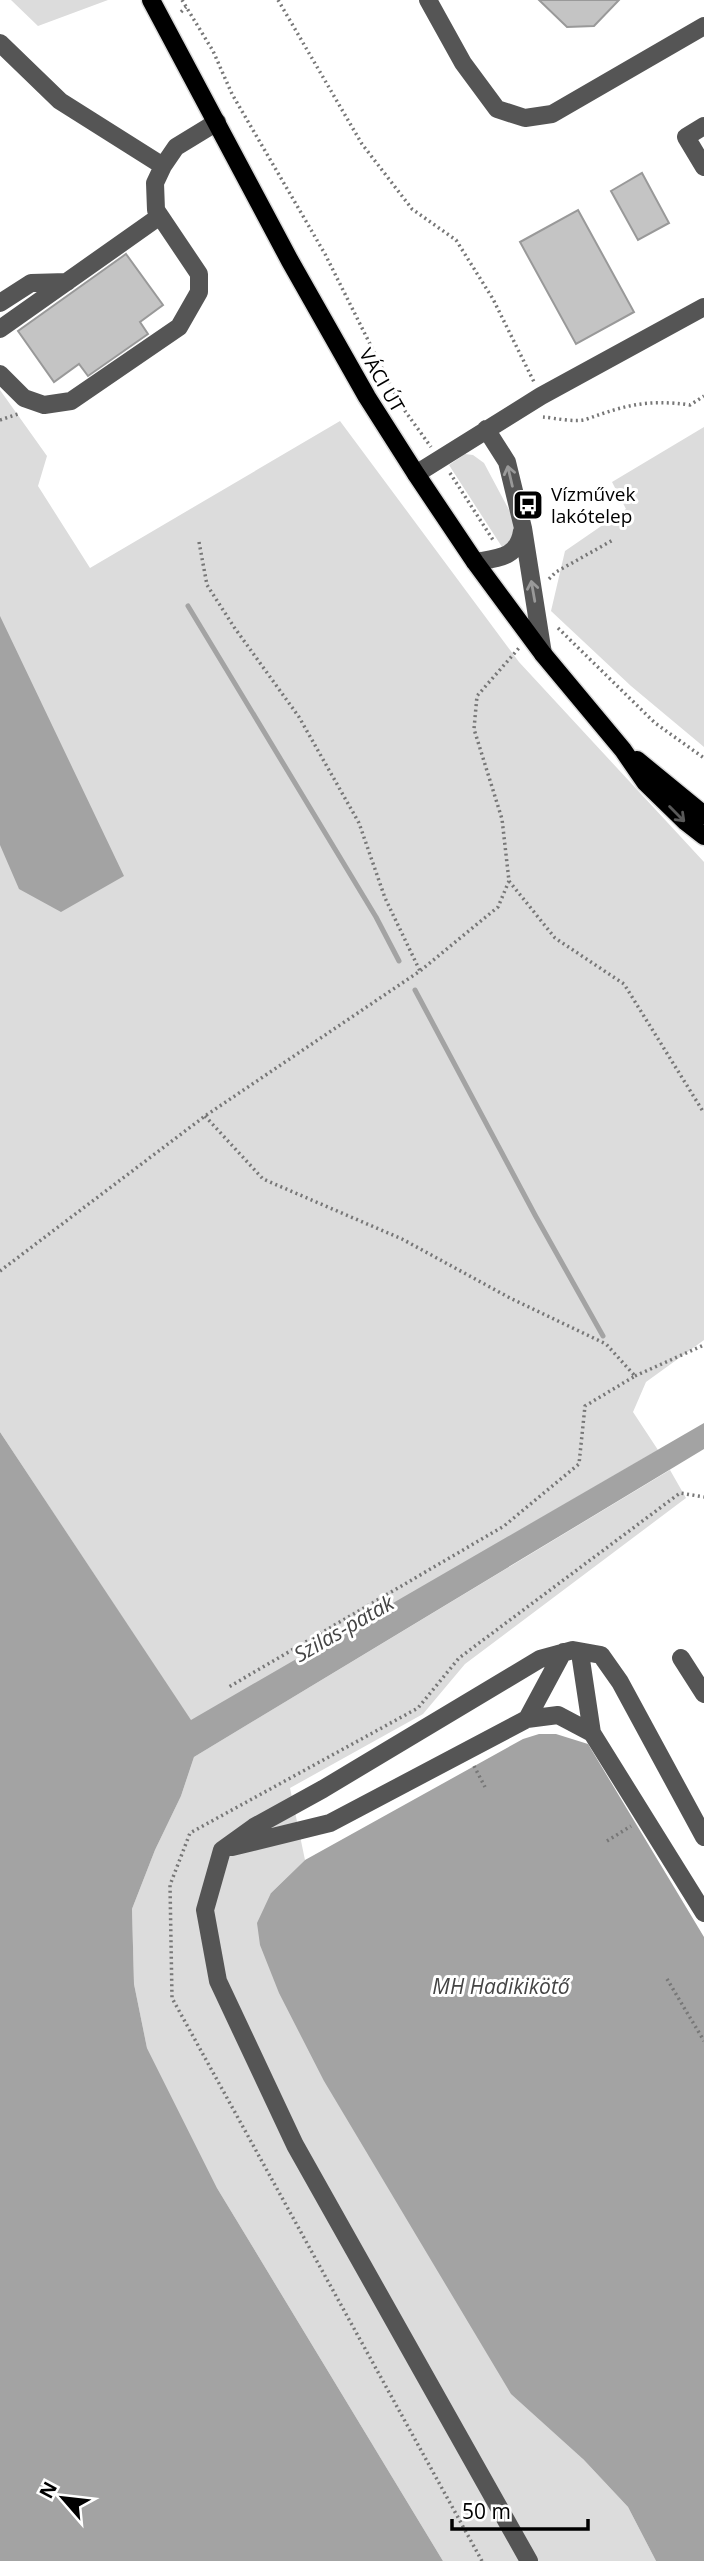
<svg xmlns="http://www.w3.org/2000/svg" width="704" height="2561" font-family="'Open Sans',sans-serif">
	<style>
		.green { fill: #dcdcdc }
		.water { fill: #a3a3a3 }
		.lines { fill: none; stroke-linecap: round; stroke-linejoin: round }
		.stream { stroke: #a3a3a3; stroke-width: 5 }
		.building { fill: #c4c4c4; stroke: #999; stroke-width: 2 }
		.major-casing { stroke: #dbdbdb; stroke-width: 21 }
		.path { stroke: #777; stroke-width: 3.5; stroke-dasharray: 2 3.5; stroke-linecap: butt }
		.minor { stroke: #555; stroke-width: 18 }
		.major { stroke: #000; stroke-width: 18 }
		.oneway { stroke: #999 }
		.oneway2 { stroke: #595959 }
		.labels { text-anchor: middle; stroke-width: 6; stroke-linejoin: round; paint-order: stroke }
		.street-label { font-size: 19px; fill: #000; stroke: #fff }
		.poi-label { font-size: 19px; fill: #000; stroke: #fff; text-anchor: start }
		.water-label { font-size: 21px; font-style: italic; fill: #444; stroke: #fff }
	</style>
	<rect width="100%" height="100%" fill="#fff"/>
	<!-- green -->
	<path class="green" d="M11 0H108L38 26Z
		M0 390 47 456 38 486 90 568 340 421 519 662 704 862V1340L646 1382 633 1412 658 1450 191 1721 0 1432Z
		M704 427V747L631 686 551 611 565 551 626 509 612 482Z
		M465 454 473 455 484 463 516 523 515 534 504 550 449 465Z
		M670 1470 686 1498 465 1664 423 1714 290 1788 305 1860 271 1893 583 2459 628 2507 656 2561H443L217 2188 147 2048 134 1984 132 1909 155 1850 181 1796 194 1757Z"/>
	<!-- water -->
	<path class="water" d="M0 616 124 876 61 912 19 889 0 845Z
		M704 1423V1449L194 1757 181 1796 155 1850 132 1909 134 1984 147 2048 217 2188 443 2561H0V1432L191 1720Z
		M539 1734H556L588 1744 704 1937V2561H656L628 2507 583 2459 511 2394 324 2081 279 1993 260 1945 257 1923 271 1893 305 1860 523 1739Z"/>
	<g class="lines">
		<!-- stream -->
		<path class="stream" d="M188 606 376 917 399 961
			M415 990 535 1215 603 1336"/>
	</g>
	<!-- building -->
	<path class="building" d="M539 0H619L594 26 567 27Z
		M642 173 669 223 638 240 611 191Z
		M578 210 634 312 576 344 520 242Z
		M126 254 163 305 140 322 148 334 88 376 79 364 54 382 18 331Z"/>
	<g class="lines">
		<!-- major casing -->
		<g class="major-casing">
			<path id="major" d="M151 0 290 261 367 397 416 474 475 562 543 654 623 750 645 782 686 822 704 836
				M637 760 704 815"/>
		</g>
		<!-- path -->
		<path class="path" d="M182 0 213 51 232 94 325 254 400 404 431 447
			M278 0 362 144 412 209 456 240 493 299 534 382
			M181 12 186 7
			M543 417C555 418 576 423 587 419 626 405 648 399 690 405L704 396
			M0 420 18 414
			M450 473 493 540
			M199 542 207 585 234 627 299 717 359 823 385 898 420 971
			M549 579 556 572 613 540
			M558 628 655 723 704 758
			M509 881 555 938 624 984 704 1113
			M205 1116 263 1179 402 1239 510 1298 606 1344 635 1376 585 1406 579 1464 504 1526 227 1688
			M0 1271 205 1116 420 971 498 907 509 881 502 819 474 729 477 696 519 648
			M635 1376 704 1345
			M474 1766 485 1787
			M607 1841 631 1826
			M667 1979 704 2041
			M482 2561 172 1998 170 1885 190 1833 418 1708 459 1658 680 1493 704 1497"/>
		<!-- minor -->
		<path class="minor" d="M428 0 463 63 497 109 525 118 552 114 704 26
			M0 43 60 101 163 166
			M704 126 686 137 704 167
			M0 303 31 283 67 282
			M0 329 160 216
			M0 374 24 398 44 405 71 401 179 327 199 292V274L156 210 155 183 163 166 176 147 217 122
			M486 429 507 462 523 528 543 654
			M416 474 541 396 704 307
			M475 562C498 558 518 558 522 531
			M580 1653 592 1733
			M681 1658 704 1694
			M527 1719 563 1652
			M232 1847 330 1823 527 1719 558 1715 592 1733 704 1913
			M529 2561 295 2145 218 1981 205 1910 222 1850 254 1827 323 1789 540 1659 573 1650 601 1655 620 1682 704 1837"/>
		<!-- major -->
		<use href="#major" class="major"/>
	</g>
	<!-- one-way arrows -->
	<defs><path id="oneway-shaft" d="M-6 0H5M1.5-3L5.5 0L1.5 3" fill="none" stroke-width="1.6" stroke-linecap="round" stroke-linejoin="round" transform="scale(1.75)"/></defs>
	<g class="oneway">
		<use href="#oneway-shaft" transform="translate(510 476) rotate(-103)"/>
		<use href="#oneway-shaft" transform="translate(533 591) rotate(-100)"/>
	</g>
	<use class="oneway2" href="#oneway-shaft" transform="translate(677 814) rotate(45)"/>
	<!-- icons -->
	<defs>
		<g id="bus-square" transform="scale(1.575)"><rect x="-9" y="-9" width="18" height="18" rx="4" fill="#000" stroke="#fff"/><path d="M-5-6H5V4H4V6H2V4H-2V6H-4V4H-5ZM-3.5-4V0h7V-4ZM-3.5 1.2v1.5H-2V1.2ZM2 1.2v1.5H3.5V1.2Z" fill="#fff"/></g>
	</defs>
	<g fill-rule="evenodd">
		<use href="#bus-square" x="528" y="505"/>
	</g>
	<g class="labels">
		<!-- street labels -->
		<g class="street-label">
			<text transform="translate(382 380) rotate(60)" y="7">VÁCI ÚT</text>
		</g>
		<!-- poi labels -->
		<g class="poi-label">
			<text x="551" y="501">Vízművek<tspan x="551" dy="22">lakótelep</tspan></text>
		</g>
		<!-- water labels -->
		<g class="water-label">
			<text transform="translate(344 1629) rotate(-30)" y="7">Szilas-patak</text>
			<text x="501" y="1994">MH Hadikikötő</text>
		</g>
	</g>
	<!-- north arrow -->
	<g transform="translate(63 2498) rotate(298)" stroke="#ffffff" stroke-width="5" paint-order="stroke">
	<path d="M0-5L12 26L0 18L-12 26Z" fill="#000000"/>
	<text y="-10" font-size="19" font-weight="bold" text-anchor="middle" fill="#000000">N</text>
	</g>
	<!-- scale -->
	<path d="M452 2519v10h136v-10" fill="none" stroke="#000000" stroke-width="3.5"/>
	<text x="462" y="2519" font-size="21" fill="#000000" stroke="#ffffff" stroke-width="5" paint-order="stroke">50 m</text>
</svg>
